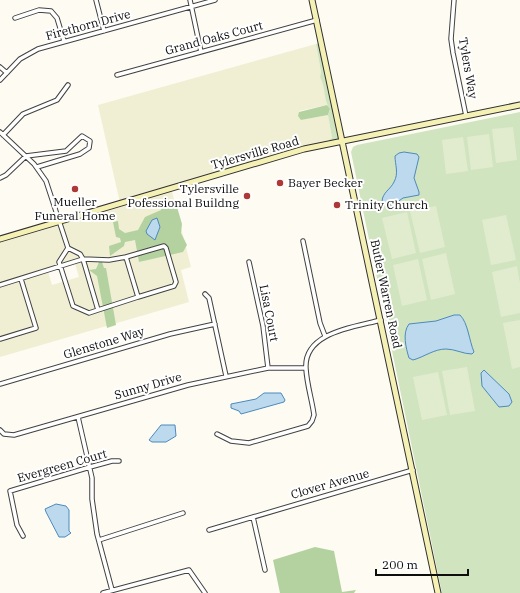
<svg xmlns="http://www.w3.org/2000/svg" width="520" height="593" font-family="'IBM Plex Serif',serif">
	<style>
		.farmland { fill: #f0efd4; fill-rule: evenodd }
		.green { fill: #d0e4bf }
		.forest { fill: #b4d2a0 }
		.pitch { fill: #e1eccf }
		.water { fill: #bcd9ee; stroke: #4d8abc }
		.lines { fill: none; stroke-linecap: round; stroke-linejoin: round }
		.minor-casing { stroke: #414141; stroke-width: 5.5 }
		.secondary-casing { stroke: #303030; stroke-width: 7 }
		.minor { stroke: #fff; stroke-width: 3.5 }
		.secondary { stroke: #f5f1b5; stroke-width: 5 }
		.poi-dot { fill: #ad3838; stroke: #fff; stroke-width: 1.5 }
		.labels { text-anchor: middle; stroke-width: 4; stroke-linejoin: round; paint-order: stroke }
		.street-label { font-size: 12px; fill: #0e0e0e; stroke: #fff }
		.poi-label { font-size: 12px; fill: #0e0e0e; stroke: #fff; text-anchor: start }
	</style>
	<rect width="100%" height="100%" fill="#fdfbf2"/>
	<!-- farmland -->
	<path class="farmland" d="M316 44 321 72 320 77 323 82 327 105 299 111 301 120 328 115 332 138 322 145 171 188 191 267 181 270 189 302 0 357V239L120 203 98 105ZM74 260 79 277 52 285 47 268Z"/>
	<!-- green -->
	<path class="green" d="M322 42 342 141 322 145 332 138 328 115 330 110C323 100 326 87 320 77L321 72 316 44Z
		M520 112V593H442L351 152 353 147 357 145Z"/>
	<!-- forest -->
	<path class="forest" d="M327 105 330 109 328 115 301 120 298 116 299 112Z
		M175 200 182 224 181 233 187 245 183 252 139 262 135 240 125 242 124 246 110 256 109 246 121 242 120 238 116 237 113 222 118 221 119 229 125 233 138 230 145 217 161 210 162 202Z
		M99 262H102L104 268H106L116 325 107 328 97 276 89 270 96 269Z
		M315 547 334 551 342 592 356 590 354 593H280L273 560Z"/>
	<!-- pitch -->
	<path class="pitch" d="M513 127 517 160 496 163 492 129Z
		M489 134 493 167 471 170 467 137Z
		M463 137 468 171 446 174 442 140Z
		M436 206 445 247 420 253 410 211Z
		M407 212 416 253 392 259 382 218Z
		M506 215 516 260 491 265 482 220Z
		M446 253 455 294 431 300 422 259Z
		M418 259 427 300 402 306 393 265Z
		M517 266 520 283V313L501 317 492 272Z
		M520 320V367L512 369 503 323Z
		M467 367 475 411 450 415 442 371Z
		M438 372 447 415 422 420 413 377Z"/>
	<!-- water -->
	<path class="water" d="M404 152 417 154 419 157 414 178 419 192V195L403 198 393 205H387L382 201C383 192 390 190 394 182 399 173 395 165 395 156L399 153Z
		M157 218 160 227 155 240 147 234 146 231 152 220Z
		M454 315H460C468 323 469 340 474 352L472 354C463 354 455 349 446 349 434 349 424 357 413 360L409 358C406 348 402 333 409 324L436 321Z
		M484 370 509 394 512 402 509 406 499 407 482 386 481 373Z
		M264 393H281L285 400 284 402 241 414 239 411 231 408V404L256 399Z
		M161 425H175L176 436 166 442H152L149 440Z
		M56 504 66 506 69 510V531L71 533 65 537H59L46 512 45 509Z"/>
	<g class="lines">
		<!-- minor casing -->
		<g class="minor-casing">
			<path id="minor" d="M96 0 104 31
				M190 0 201 52
				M454 0 451 39 453 53 466 116
				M15 18 39 10 51 11 57 18 64 41
				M0 67 7 73
				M117 75 317 20
				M0 80 20 59 38 49 215 0
				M0 132 34 164 46 181 68 248 80 254 83 259 98 310 89 313 73 306 59 262 68 248
				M3 135 23 114 57 100 68 85
				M0 178 6 175 26 156 66 151 82 136 90 141 89 148 80 154 37 167
				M303 241 320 323 325 336
				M126 257 164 246 166 248 176 282 174 286 138 297
				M249 262 263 326 268 368
				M0 285 83 259 109 260 126 257 138 297 98 310
				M205 294 209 298 226 376
				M0 339 36 328 21 279
				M0 384 170 334 215 324
				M78 417 92 478V499L97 534 112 590
				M0 430 4 434 14 435 188 385 268 368H306
				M217 434 231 441 249 443 308 426 312 421 314 415C312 400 307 385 306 369 303 332 355 327 381 320
				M253 517 265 570
				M209 530 413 470
				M23 536 17 525 10 491 90 467 112 461H119
				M99 540 183 513
				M103 593 189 570 205 593"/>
		</g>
		<!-- secondary casing -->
		<g class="secondary-casing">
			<path id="secondary" d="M312 0 438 593
				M0 239 304 149 520 105"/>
		</g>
		<!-- minor -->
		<use href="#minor" class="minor"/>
		<!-- secondary -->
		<use href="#secondary" class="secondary"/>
	</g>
	<!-- markers -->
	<g class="poi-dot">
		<circle cx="280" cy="183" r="4"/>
		<circle cx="75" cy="189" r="4"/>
		<circle cx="247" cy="196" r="4"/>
		<circle cx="337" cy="205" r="4"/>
	</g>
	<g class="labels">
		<!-- street labels -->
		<g class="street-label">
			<text transform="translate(88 25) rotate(-15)" y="4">Firethorn Drive</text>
			<text transform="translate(214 38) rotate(-15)" y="4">Grand Oaks Court</text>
			<text transform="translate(468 68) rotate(80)" y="4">Tylers Way</text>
			<text transform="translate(255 153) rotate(-16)" y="4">Tylersville Road</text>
			<text transform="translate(386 294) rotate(78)" y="4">Butler Warren Road</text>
			<text transform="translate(269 313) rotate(79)" y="4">Lisa Court</text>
			<text transform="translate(104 343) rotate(-17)" y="4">Glenstone Way</text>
			<text transform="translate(148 386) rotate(-16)" y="4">Sunny Drive</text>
			<text transform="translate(62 466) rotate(-16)" y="4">Evergreen Court</text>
			<text transform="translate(330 484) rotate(-16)" y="4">Clover Avenue</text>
		</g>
		<!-- poi labels -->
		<g class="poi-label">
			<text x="288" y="187">Bayer Becker</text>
			<text x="239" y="193" text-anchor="end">Tylersville<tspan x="239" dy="14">Pofessional Buildng</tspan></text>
			<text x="75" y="206" text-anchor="middle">Mueller<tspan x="75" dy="14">Funeral Home</tspan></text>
			<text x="345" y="209">Trinity Church</text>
		</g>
	</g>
	<!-- scale -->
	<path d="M376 569v6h92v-6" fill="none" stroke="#0e0e0e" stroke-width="2"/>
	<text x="382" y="569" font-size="12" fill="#0e0e0e" stroke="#ffffff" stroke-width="3" paint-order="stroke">200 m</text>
</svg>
